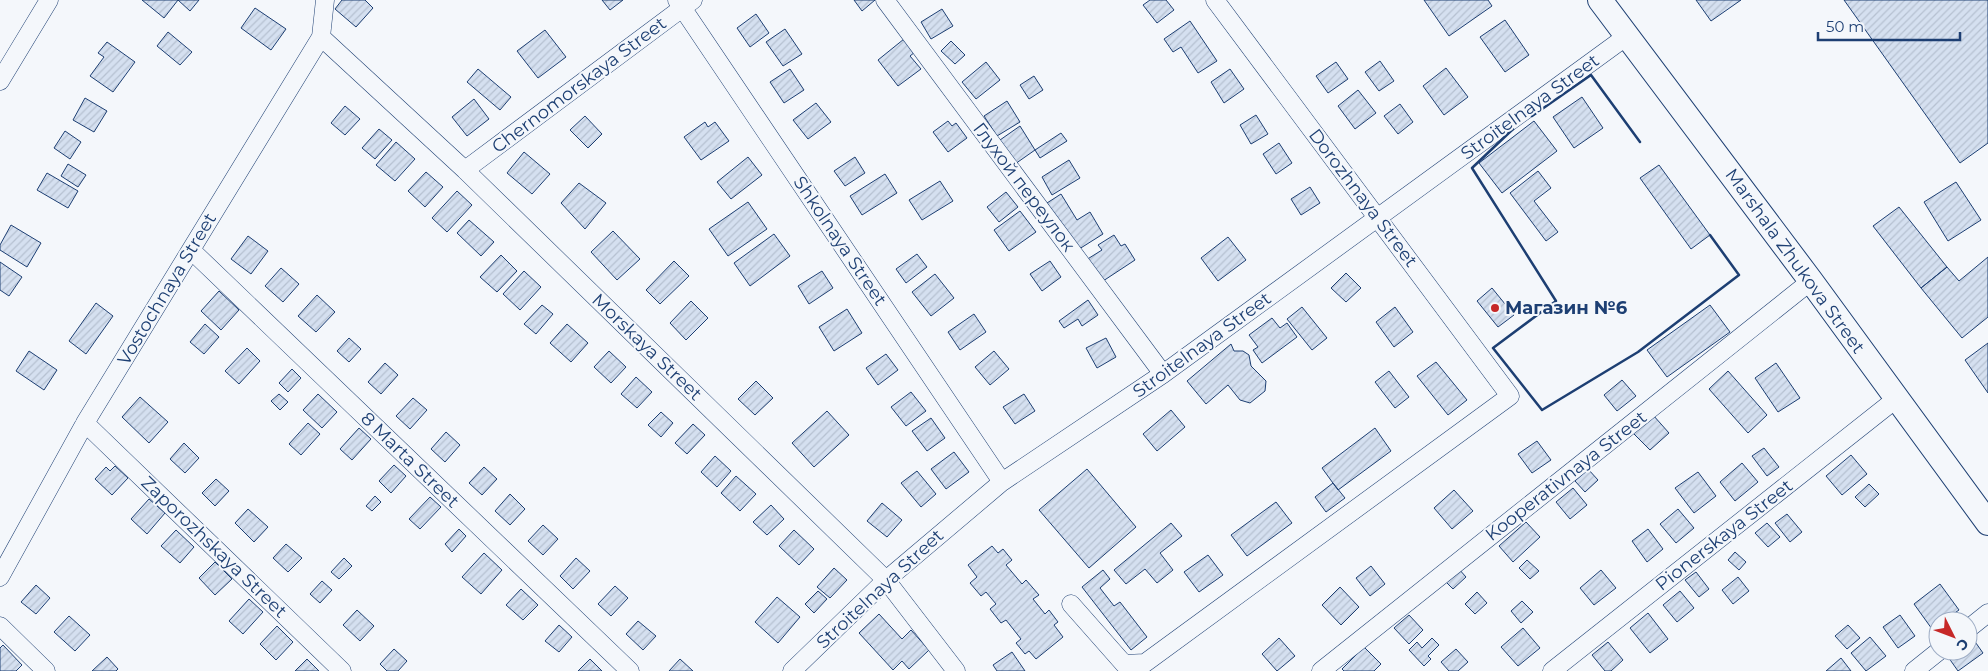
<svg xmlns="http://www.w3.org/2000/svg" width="1988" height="671" font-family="Montserrat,sans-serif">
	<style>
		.building { fill: url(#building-hatch); stroke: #1d3f73 }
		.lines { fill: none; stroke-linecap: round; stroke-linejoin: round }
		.street-casing { stroke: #1d3f73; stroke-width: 19 }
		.secondary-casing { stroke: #1d3f73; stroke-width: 26 }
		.street { stroke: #f4f7fb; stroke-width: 18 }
		.secondary { stroke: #f4f7fb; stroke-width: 24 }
		.wall { stroke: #1d3f73; stroke-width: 2.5 }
		.poi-dot { fill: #c62828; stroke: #f4f7fb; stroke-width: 2 }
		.labels { text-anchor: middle; stroke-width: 4; stroke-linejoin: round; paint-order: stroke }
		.street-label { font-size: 18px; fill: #1d3f73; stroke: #f4f7fb }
		.poi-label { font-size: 18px; font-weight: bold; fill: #1d3f73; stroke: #f4f7fb; text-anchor: start }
	</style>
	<defs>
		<pattern id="building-hatch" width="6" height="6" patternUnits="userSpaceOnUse" patternTransform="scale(1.25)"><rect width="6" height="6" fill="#d5e0f0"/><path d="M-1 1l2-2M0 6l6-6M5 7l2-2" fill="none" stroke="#b6c1d1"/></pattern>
	</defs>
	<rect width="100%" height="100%" fill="#f4f7fb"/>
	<!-- building -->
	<path class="building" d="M142 0H199L190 11 178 0 164 18Z
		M342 0H365L373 8 356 27 335 9Z
		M602 0H623L610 10Z
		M854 0H875L862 11Z
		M1150 0H1166L1174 10 1157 23 1143 5Z
		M1424 0H1488L1492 6 1449 36Z
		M1696 0H1741L1711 21Z
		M1844 0H1988V143L1960 163Z
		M255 8 286 29 271 50 241 28Z
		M942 9 953 26 931 39 921 22Z
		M756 14 769 33 750 47 737 28Z
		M1505 20 1529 55 1505 72 1480 37Z
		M1190 21 1217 61 1198 73 1181 47 1173 52 1164 39Z
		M785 29 802 54 783 66 766 42Z
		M545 30 566 57 538 78 517 51Z
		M168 32 192 52 180 65 157 46Z
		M904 39 915 52 910 56 921 69 898 86 878 60Z
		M951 41 965 55 955 64 941 51Z
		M107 42 135 62 113 92 90 76 104 57 98 53Z
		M1380 61 1394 81 1379 91 1365 72Z
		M986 62 1000 80 976 99 962 82Z
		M1336 62 1348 79 1328 93 1316 76Z
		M1446 68 1468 97 1444 115 1423 86Z
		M478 69 511 97 500 110 467 82Z
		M790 69 804 90 784 103 770 82Z
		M1230 69 1244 89 1224 103 1211 82Z
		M1034 76 1043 90 1029 99 1020 85Z
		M1358 90 1376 113 1355 129 1338 106Z
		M1582 97 1603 128 1574 148 1553 117Z
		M85 98 107 111 94 132 73 120Z
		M474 99 489 119 467 136 452 117Z
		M1007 101 1020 122 997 136 984 116Z
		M816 103 831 122 808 139 793 120Z
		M1400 104 1413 122 1398 134 1384 116Z
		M345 106 360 119 345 135 331 123Z
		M1256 115 1268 134 1251 144 1240 125Z
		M585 116 602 134 588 148 570 130Z
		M948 121 952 126 956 123 967 138 948 152 933 132Z
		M1534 121 1557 151 1502 193 1479 163Z
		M705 122 708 127 715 122 729 141 701 160 684 137Z
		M1020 126 1035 150 1015 164 1000 140Z
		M379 129 392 140 375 159 362 148Z
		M65 131 81 142 70 159 54 148Z
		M1061 133 1067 141 1040 158 1035 150Z
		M396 142 415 159 395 181 376 165Z
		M1279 143 1292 163 1276 174 1263 154Z
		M524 152 550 174 532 194 507 173Z
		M748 157 762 175 731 199 717 182Z
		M855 157 865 173 845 186 834 171Z
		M1069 160 1080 178 1052 195 1042 177Z
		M68 164 86 175 78 187 61 176Z
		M1659 165 1710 235 1691 249 1640 178Z
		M1538 171 1551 188 1534 201 1558 232 1546 241 1510 193Z
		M426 172 443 187 425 207 408 191Z
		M47 173 78 191 68 208 37 190Z
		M885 174 897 193 862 215 850 196Z
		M940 181 953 201 922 220 909 200Z
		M1956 182 1981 220 1948 241 1924 202Z
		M579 183 606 203 585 229 561 203Z
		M1310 187 1320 203 1301 215 1291 199Z
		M457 191 472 205 447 232 432 218Z
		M1006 192 1018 207 999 222 987 207Z
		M1061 194 1077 220 1090 212 1103 234 1076 251 1047 203Z
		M748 202 767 229 728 256 709 229Z
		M1899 207 1947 267 1921 288 1873 226Z
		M1020 211 1036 232 1009 251 994 230Z
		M469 220 494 242 481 256 457 233Z
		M11 225 41 243 27 267 0 250V245Z
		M613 231 640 259 617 280 591 252Z
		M774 234 790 256 750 286 734 263Z
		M1114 235 1121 246 1125 244 1135 260 1100 283 1086 260 1102 250 1098 245Z
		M248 236 268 251 251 274 231 259Z
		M1228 237 1246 260 1218 281 1201 258Z
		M917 254 927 267 906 283 896 269Z
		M501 255 517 271 497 292 480 277Z
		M1988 257V317L1962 338 1921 288 1947 267 1959 281Z
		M674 261 689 276 660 304 646 290Z
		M1050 261 1061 277 1042 291 1030 274Z
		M0 262 22 277 9 296 0 290Z
		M281 268 299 284 283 302 265 286Z
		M524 271 541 287 520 310 503 294Z
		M822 271 833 288 809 304 798 286Z
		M1346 273 1361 288 1346 302 1331 288Z
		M935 274 954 298 931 316 912 292Z
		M1492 288 1514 315 1498 327 1477 301Z
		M219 291 239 310 221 330 201 311Z
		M317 295 335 312 316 332 298 316Z
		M1088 300 1098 315 1082 326 1078 319 1064 328 1059 321Z
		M691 301 708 318 686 340 670 323Z
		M96 303 113 316 86 354 69 341Z
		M542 305 553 314 536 334 524 324Z
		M1710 305 1730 332 1667 377 1647 350Z
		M1302 307 1327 338 1312 350 1287 319Z
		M1395 307 1413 332 1394 347 1376 322Z
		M847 309 862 333 834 351 819 327Z
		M974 314 986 332 960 350 948 332Z
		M1272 318 1280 328 1287 323 1297 337 1262 363 1253 350 1258 347 1249 335Z
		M205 324 219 337 204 354 190 342Z
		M567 324 588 343 571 362 550 343Z
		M349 338 361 349 349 362 337 351Z
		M1106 338 1116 357 1097 368 1086 348Z
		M1988 343V393L1965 360Z
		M1231 344 1234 351H1243L1249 355 1251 366 1266 381 1265 391 1250 403 1240 400 1228 385 1206 404 1187 381Z
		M247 348 260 361 239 384 225 371Z
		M29 351 57 370 44 390 16 371Z
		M609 351 626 367 611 383 594 367Z
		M994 351 1009 369 990 385 975 367Z
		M886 354 898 370 878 385 866 368Z
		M1436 362 1467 400 1448 415 1417 376Z
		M385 363 398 375 381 394 368 382Z
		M1776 363 1800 398 1778 412 1755 378Z
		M292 369 301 378 288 392 279 383Z
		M1389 371 1409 397 1395 408 1375 382Z
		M1728 371 1767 415 1748 433 1709 389Z
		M636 377 652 392 637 408 621 394Z
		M1622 380 1636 396 1617 411 1604 395Z
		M756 381 773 398 755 415 738 399Z
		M911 392 926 411 906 426 891 407Z
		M279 394 288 402 280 410 271 401Z
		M318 394 337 412 322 428 303 410Z
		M1024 394 1035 411 1015 424 1003 407Z
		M140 397 168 422 149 443 122 417Z
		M413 398 427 410 410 429 396 416Z
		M1171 410 1185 427 1157 451 1143 434Z
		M827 411 849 435 814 467 792 443Z
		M661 412 673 423 661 437 648 425Z
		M1653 415 1669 433 1650 450 1633 433Z
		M931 418 945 438 927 451 912 431Z
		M308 423 320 434 301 455 289 444Z
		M693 424 705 435 687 454 675 443Z
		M359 428 371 439 352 460 340 449Z
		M1375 428 1391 451 1338 490 1322 468Z
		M446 432 460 445 445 462 431 449Z
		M1537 441 1551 460 1532 473 1518 454Z
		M184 443 199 458 185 473 170 459Z
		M1764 448 1779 467 1767 476 1752 456Z
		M954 452 969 472 946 489 931 469Z
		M1851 455 1867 474 1842 495 1826 476Z
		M715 456 731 471 717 487 701 472Z
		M1742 463 1758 482 1735 501 1720 482Z
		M394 465 406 476 391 493 379 481Z
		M115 466 128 478 112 495 95 479 106 467 110 471Z
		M484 467 497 479 482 495 469 483Z
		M1087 469 1136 527 1089 568 1039 510Z
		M1588 469 1598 480 1585 492 1575 481Z
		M917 471 936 494 921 507 901 483Z
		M1698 472 1716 496 1694 513 1675 488Z
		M736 476 756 494 740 511 721 493Z
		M216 479 229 491 215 506 202 493Z
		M1333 483 1345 498 1326 512 1315 497Z
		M1869 484 1879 494 1865 507 1855 497Z
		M1573 488 1587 505 1570 519 1556 502Z
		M1454 490 1473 511 1452 529 1434 508Z
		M510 494 525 509 510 525 495 511Z
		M375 496 381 502 372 511 366 506Z
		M430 497 441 507 420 529 409 519Z
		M149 499 165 513 147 534 131 519Z
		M1276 502 1292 523 1247 556 1231 535Z
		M882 503 902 520 887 537 867 521Z
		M771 505 784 519 767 535 753 522Z
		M248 509 268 527 254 542 235 523Z
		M1678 509 1694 528 1676 543 1660 524Z
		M1787 514 1802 532 1790 542 1775 523Z
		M1526 522 1540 537 1513 562 1499 546Z
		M1171 523 1182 536 1160 553 1173 570 1157 583 1145 569 1126 584 1114 570Z
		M1767 523 1780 537 1768 547 1755 533Z
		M543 525 558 539 543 555 528 541Z
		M459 529 466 536 452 552 445 544Z
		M1648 529 1663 549 1647 562 1632 541Z
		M176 530 194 547 180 563 161 546Z
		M794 530 814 549 799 565 779 546Z
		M286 544 302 558 288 572 273 558Z
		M992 546 998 553 1003 549 1012 560 1006 565 1022 584 1026 580 1039 595 1033 599 1045 614 1049 610 1058 622 1054 625 1063 637 1036 659 1029 651 1025 654 1016 643 1021 639 1006 620 1001 623 990 609 996 604 986 592 981 596 970 583 977 577 968 565Z
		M1735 552 1746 562 1739 570 1728 560Z
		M484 553 502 570 481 594 462 577Z
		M1208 555 1223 575 1199 592 1184 572Z
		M344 558 352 566 339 579 331 572Z
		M576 558 590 571 573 589 560 576Z
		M1527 560 1539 571 1530 579 1519 568Z
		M215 562 232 579 215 595 199 578Z
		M1371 566 1385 584 1370 596 1356 578Z
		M834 568 847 580 830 598 817 587Z
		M1458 568 1466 577 1453 589 1445 581Z
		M1103 570 1110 579 1100 588 1114 606 1120 602 1147 637 1131 650 1082 587Z
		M1601 570 1616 588 1594 605 1580 588Z
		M1696 572 1709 589 1699 597 1685 580Z
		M1738 577 1749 591 1733 604 1722 590Z
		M322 581 332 590 320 603 310 594Z
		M1940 584 1959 610 1943 621H1938V625L1932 629 1914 604Z
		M36 585 50 598 36 614 21 602Z
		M615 586 628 598 611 616 598 604Z
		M1340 587 1359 607 1341 625 1322 605Z
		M521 589 538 605 523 620 506 605Z
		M818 591 827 599 814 613 805 604Z
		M1680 591 1694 608 1677 622 1663 605Z
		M1477 592 1487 603 1475 614 1465 604Z
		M777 597 800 617 778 643 755 622Z
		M249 599 263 612 243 634 229 621Z
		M1522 601 1533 612 1521 623 1511 611Z
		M357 610 374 626 360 641 343 625Z
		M1648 613 1668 639 1650 653 1630 628Z
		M879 614 902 639 911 630 929 650 909 669 902 661 893 670 859 633Z
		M1409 615 1423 630 1409 644 1394 628Z
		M1900 615 1915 636 1898 648 1883 627Z
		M69 616 90 635 75 651 54 632Z
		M638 621 656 636 643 650 626 634Z
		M559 625 572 637 559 652 545 641Z
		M1848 625 1860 638 1847 649 1835 636Z
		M277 626 293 642 276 660 260 644Z
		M1523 628 1540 648 1518 666 1501 647Z
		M1971 636 1983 653 1958 671 1946 654 1950 651H1968V639Z
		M1870 637 1886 656 1866 671 1851 653Z
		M1279 638 1295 656 1277 671 1262 654Z
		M1432 638 1439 645 1428 656 1431 659 1424 666 1409 650 1417 642 1422 648Z
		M1608 642 1623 660 1611 671H1605L1592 655Z
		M3 645 22 665 16 671H0V648Z
		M1364 647 1381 664 1374 671H1344L1342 669Z
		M394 649 407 661 398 671H387L380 664Z
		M1456 649 1468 662 1458 671H1449L1441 662Z
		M1012 652 1025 671H997L993 665Z
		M107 657 118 669 116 671H92Z
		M1841 658 1851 671H1826Z
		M307 659 319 671H295Z
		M590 659 602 671H578Z
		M680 659 693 671H669Z"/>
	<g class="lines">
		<!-- street casing -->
		<g class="street-casing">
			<path id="street" d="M677 0 1002 482
				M885 0 1163 374
				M321 37 465 170 886 580 956 671
				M0 81 49 0
				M465 170 693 0
				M191 250 630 671
				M85 423 342 671
				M0 577 85 423 321 37 325 0
				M1071 604 1124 664 1145 663 1510 396 1215 0
				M0 626 46 671
				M1968 629 1988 613
				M792 671 886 580 1002 482 1163 374 1627 36
				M1321 671 1811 281
				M1552 671 1896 399
				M1914 671 1939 651"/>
		</g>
		<!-- secondary casing -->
		<g class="secondary-casing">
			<path id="secondary" d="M1600 0 1811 281 1988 523"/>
		</g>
		<!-- street -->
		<use href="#street" class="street"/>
		<!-- secondary -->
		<use href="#secondary" class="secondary"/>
		<!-- wall -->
		<path class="wall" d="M1532 116 1591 75 1640 142
			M1513 129 1472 168 1556 301 1493 348 1542 410 1638 352 1739 275 1710 235"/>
	</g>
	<!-- markers -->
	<circle class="poi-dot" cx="1495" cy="308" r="5"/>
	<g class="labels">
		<!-- street labels -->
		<g class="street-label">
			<text transform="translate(579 85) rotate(-37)" y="6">Chernomorskaya Street</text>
			<text transform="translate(1530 107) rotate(-36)" y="6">Stroitelnaya Street</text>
			<text transform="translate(1024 187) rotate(53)" y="6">Глухой переулок</text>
			<text transform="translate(1363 198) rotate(53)" y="6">Dorozhnaya Street</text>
			<text transform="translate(840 241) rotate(56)" y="6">Shkolnaya Street</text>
			<text transform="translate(1795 261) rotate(54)" y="6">Marshala Zhukova Street</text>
			<text transform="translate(167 289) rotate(-59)" y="6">Vostochnaya Street</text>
			<text transform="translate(1202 345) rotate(-36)" y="6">Stroitelnaya Street</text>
			<text transform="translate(647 347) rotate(44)" y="6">Morskaya Street</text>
			<text transform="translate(410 460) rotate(44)" y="6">8 Marta Street</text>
			<text transform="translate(1566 476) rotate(-38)" y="6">Kooperativnaya Street</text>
			<text transform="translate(1724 535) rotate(-38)" y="6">Pionerskaya Street</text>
			<text transform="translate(214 547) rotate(44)" y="6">Zaporozhskaya Street</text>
			<text transform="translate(880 589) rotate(-43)" y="6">Stroitelnaya Street</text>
		</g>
		<!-- poi labels -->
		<g class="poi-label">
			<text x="1505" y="314">Магазин №6</text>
		</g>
	</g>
	<!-- north arrow -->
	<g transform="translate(1953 636) rotate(132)"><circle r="24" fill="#f4f7fb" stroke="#9eadc5"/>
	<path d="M0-4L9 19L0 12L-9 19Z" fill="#c62828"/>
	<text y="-8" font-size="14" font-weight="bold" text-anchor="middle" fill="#1d3f73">С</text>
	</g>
	<!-- scale -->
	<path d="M1818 32v8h142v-8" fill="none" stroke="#1d3f73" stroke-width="2.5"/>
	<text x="1826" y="32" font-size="15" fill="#1d3f73" stroke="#f4f7fb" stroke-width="4" paint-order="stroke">50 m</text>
</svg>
